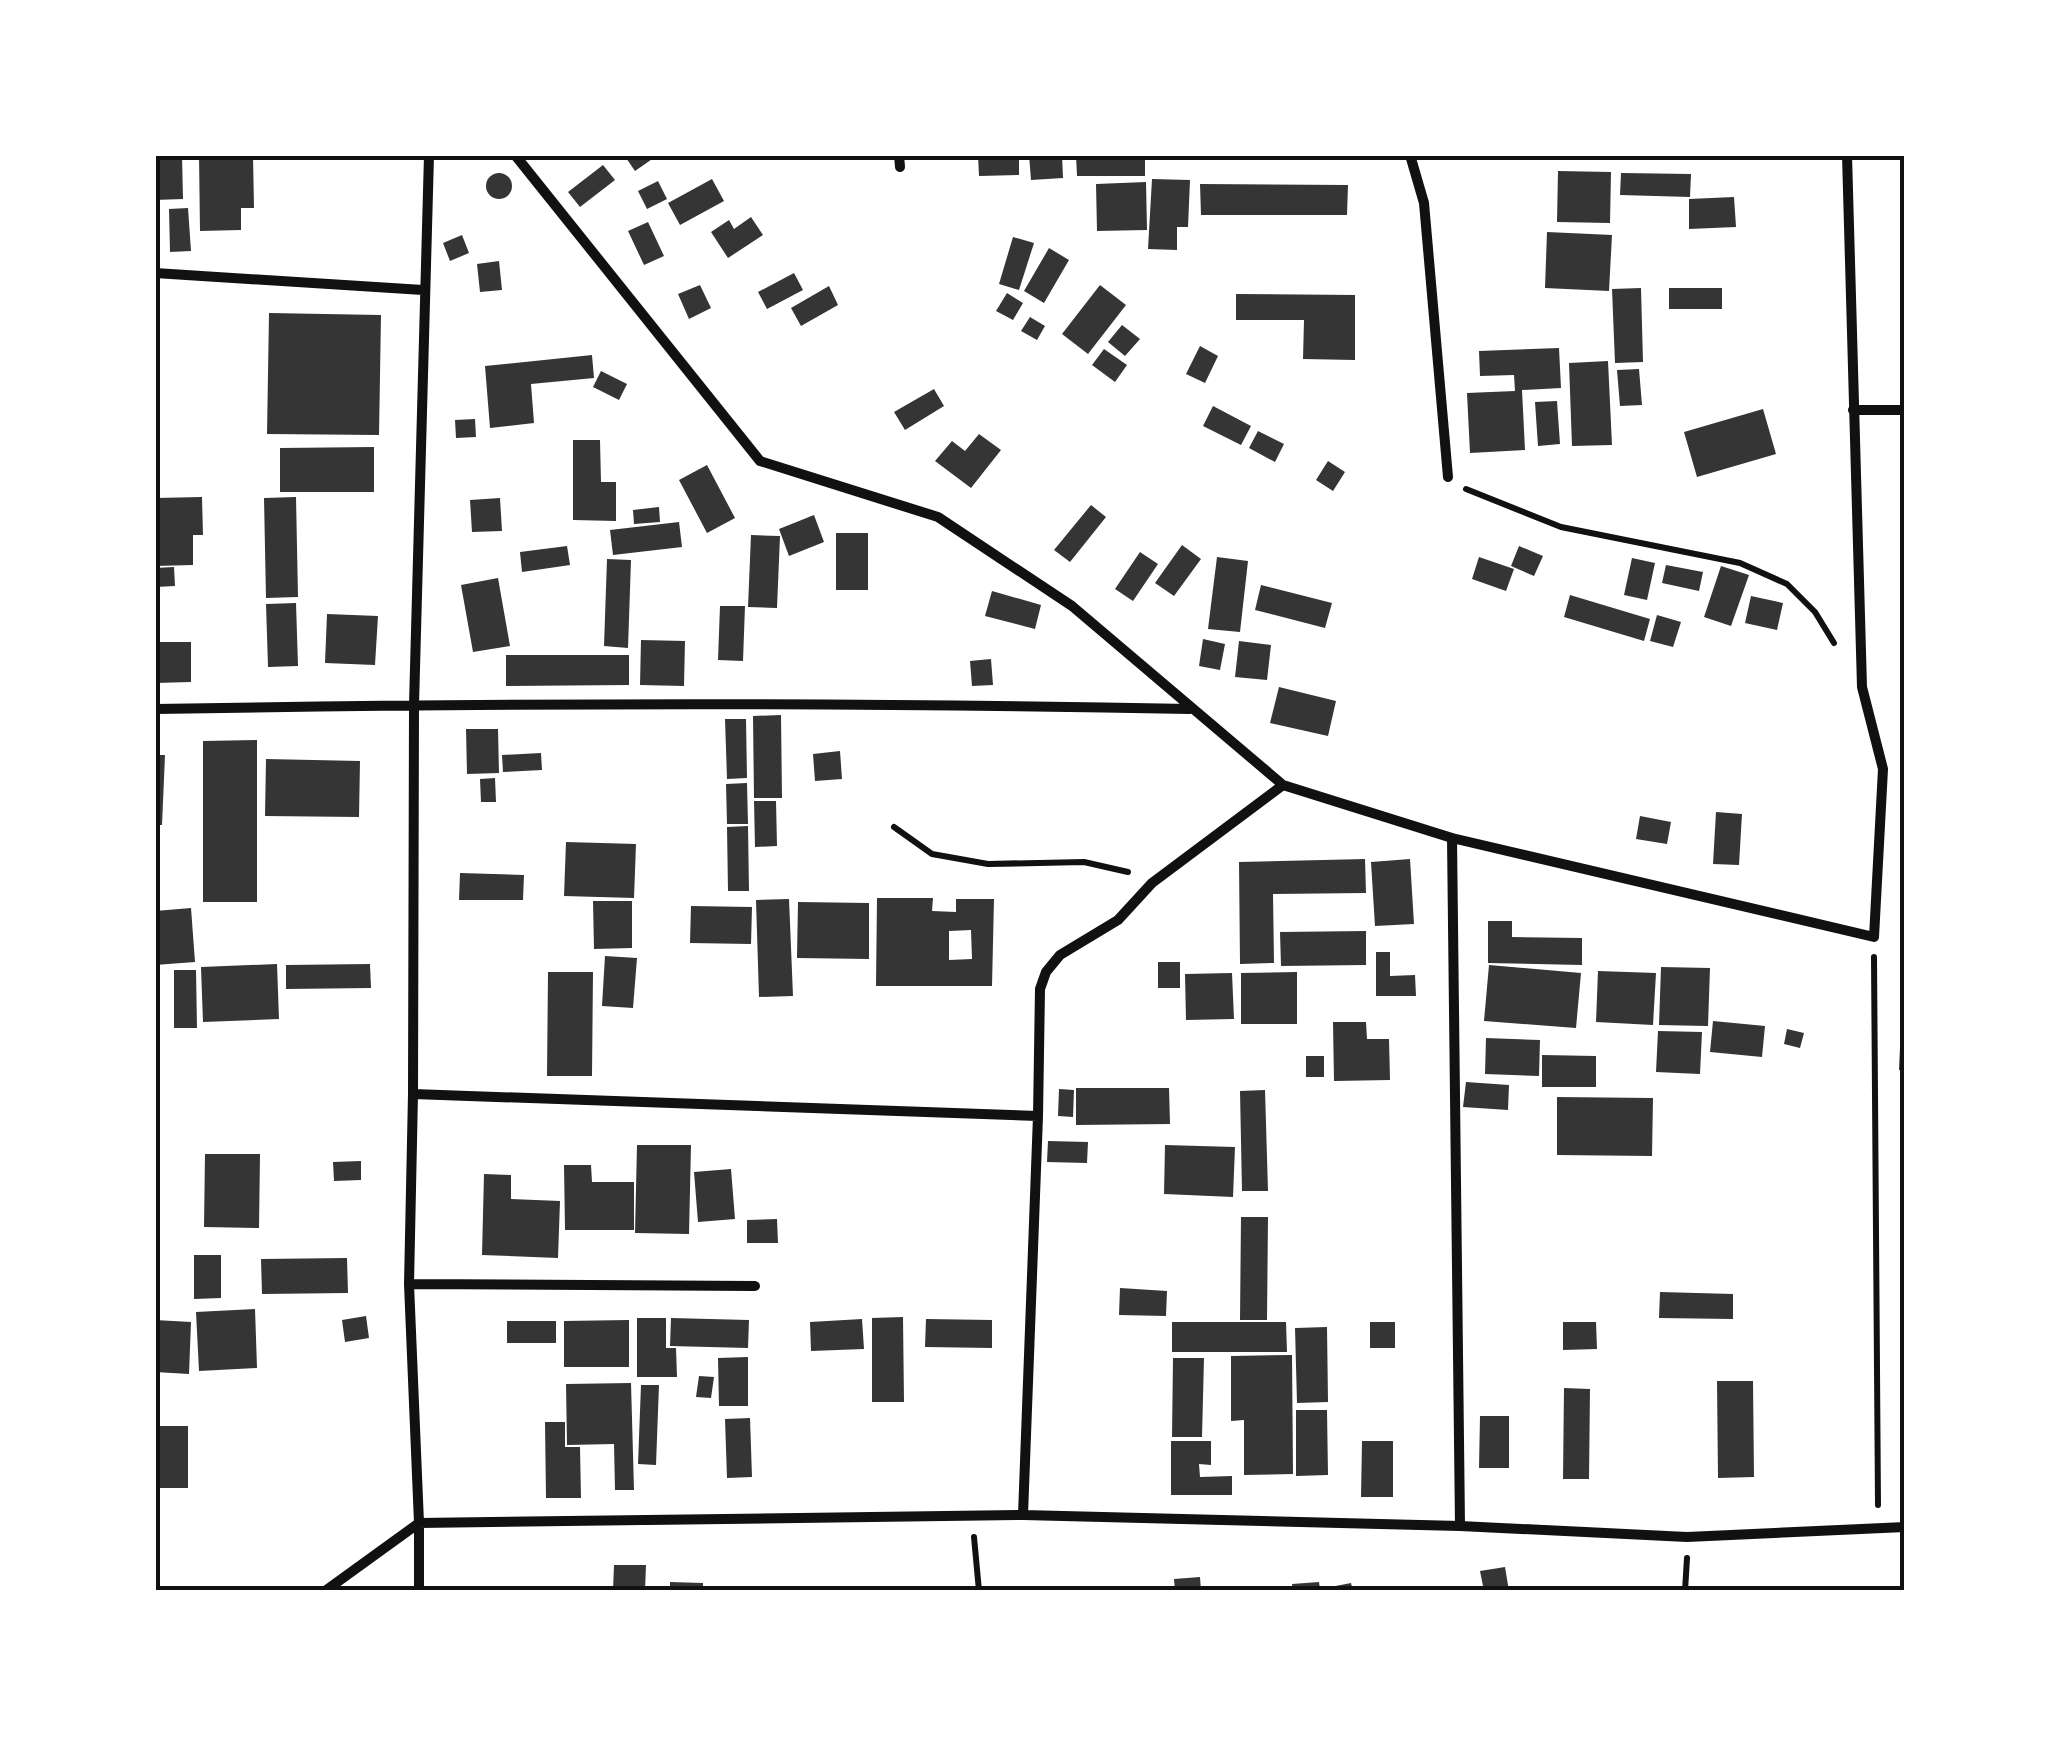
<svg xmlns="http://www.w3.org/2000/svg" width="2060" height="1746" font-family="'Sofia Sans Condensed',sans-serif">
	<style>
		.building { fill: #353535; fill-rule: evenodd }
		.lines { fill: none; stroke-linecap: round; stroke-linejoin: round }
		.path { stroke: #111; stroke-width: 6 }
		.minor { stroke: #111; stroke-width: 10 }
		.neatline { fill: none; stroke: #111; stroke-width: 4 }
	</style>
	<rect width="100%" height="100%" fill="#fff"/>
	<!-- building -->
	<path class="building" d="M155 155H182L183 199 155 200Z
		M199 155H253L254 208H241V230L200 231Z
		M624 155H658L635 171Z
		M978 155H1019V175L979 176Z
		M1029 155H1062L1063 178 1031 180Z
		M1076 155H1145V176H1077Z
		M603 165 615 180 580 207 568 192Z
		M1558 171 1611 172 1610 223 1557 222Z
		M1621 173 1691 174 1690 197 1620 195Z
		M486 186a13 13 0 1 1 26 0a13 13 0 1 1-26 0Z
		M712 179 724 201 680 225 668 203Z
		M1152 179 1190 180 1188 227H1177V250L1148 249Z
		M658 181 667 199 647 209 638 191Z
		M1146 182 1147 230 1097 231 1096 184Z
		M1200 184 1348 185 1347 215H1201Z
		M1734 197 1736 227 1689 229V199Z
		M188 208 191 251 170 252 169 209Z
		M751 217 763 235 728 258 711 232 729 220 734 229Z
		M648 222 664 256 644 265 628 231Z
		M1547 232 1612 235 1609 291 1545 288Z
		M462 235 469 253 450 261 443 243Z
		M1013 237 1034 243 1019 290 999 284Z
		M1049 248 1069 260 1044 303 1024 291Z
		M499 261 502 290 480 292 477 264Z
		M794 273 803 290 767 309 758 292Z
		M700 285 711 308 689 319 678 294Z
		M1100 285 1126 305 1088 354 1062 334Z
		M829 286 838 305 801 326 791 308Z
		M1641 288 1643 362 1615 363 1612 289Z
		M1669 288H1722V309H1669Z
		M1007 293 1023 303 1013 320 996 311Z
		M1236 294 1355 295V360L1303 359 1304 320H1236Z
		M269 313 381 315 379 435 267 434Z
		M1030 317 1045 326 1037 340 1021 331Z
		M1122 325 1140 339 1125 356 1108 342Z
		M1200 346 1218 356 1205 383 1186 374Z
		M1559 348 1561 388 1522 390 1525 450 1470 453 1467 393 1515 391 1514 375 1480 376 1479 351Z
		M1104 349 1127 365 1115 382 1092 365Z
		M592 355 594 378 531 384 534 423 490 428 485 366Z
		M1608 361 1612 445 1572 446 1569 363Z
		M1639 369 1642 405 1620 406 1617 370Z
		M601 371 627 384 619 400 593 387Z
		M934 389 944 406 905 430 894 412Z
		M1557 401 1560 444 1538 446 1535 402Z
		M1213 406 1251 426 1241 445 1203 426Z
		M1763 409 1776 454 1697 477 1684 432Z
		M475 419 476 437 456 438 455 420Z
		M1258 431 1284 444 1275 462 1249 448Z
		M979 434 1001 450 971 488 935 461 952 441 965 451Z
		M573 440H600L601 482H616V521L573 520Z
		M374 447V492H280V448Z
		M1328 461 1345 472 1333 491 1316 480Z
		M707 465 735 518 707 533 679 480Z
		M202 497 203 535H193V565L155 566V498Z
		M296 497 298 597 266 598 264 498Z
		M500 498 502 531 472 532 470 500Z
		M1091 505 1106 517 1070 562 1054 550Z
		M659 507 660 522 634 524 633 510Z
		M814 515 824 542 789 556 779 529Z
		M679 522 682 547 613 555 610 530Z
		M836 533H868V590H836Z
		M751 535 780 536 777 608 748 607Z
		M1182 545 1201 559 1174 596 1155 583Z
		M567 546 570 565 522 572 520 552Z
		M1519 546 1543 556 1534 576 1511 566Z
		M1140 552 1158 564 1133 601 1115 589Z
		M1217 557 1248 561 1240 632 1208 629Z
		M1479 557 1514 569 1506 591 1472 579Z
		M1632 558 1655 563 1647 600 1624 595Z
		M607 559 631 560 628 648 604 646Z
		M1666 565 1703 572 1699 591 1662 583Z
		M1721 566 1749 575 1731 626 1704 617Z
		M174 567 175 586 155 587V568Z
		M498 578 510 646 473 652 461 585Z
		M1261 585 1332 603 1325 628 1255 610Z
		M992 591 1041 605 1035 629 985 616Z
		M1570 595 1650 619 1644 641 1564 617Z
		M1751 596 1783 603 1777 630 1745 623Z
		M296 603 298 666 268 667 266 604Z
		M720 606H745L743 661 718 660Z
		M327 614 378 616 375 665 325 663Z
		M1657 615 1681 622 1673 647 1650 641Z
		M1203 639 1225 644 1220 670 1199 666Z
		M641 640 685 641 684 686 640 685Z
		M1239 641 1271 645 1267 680 1235 677Z
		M155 642H191V682L155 683Z
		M506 655H629V685L506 686Z
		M991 659 993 685 972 686 970 661Z
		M1279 687 1336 701 1328 736 1270 723Z
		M781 715 782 798H754L753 716Z
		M725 719H746L747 778 727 779Z
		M466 729H498L499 773 467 774Z
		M257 740V902H203V741Z
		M840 751 842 779 815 781 813 754Z
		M541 753 542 770 503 772 502 755Z
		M155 755H165L162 825H155Z
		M266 759 360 761 359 817 265 816Z
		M495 778 496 802H481L480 779Z
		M747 783 748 824H727L726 784Z
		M754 801H776L777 846 755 847Z
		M1716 812 1742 814 1739 865 1713 864Z
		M1640 816 1671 822 1667 844 1636 839Z
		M748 826 749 891H728L727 827Z
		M566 842 636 844 634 898 564 896Z
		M1365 859 1366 893 1273 894 1274 963 1240 964 1239 862Z
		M1410 859 1414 924 1375 926 1371 862Z
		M460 873 524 875 523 900H459Z
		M877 898H933L932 911 956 912V899H994L992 986H876ZM971 930 972 959 949 960V931Z
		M789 899 793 996 759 997 756 900Z
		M593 901H632V948L594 949Z
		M798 902 869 903V959L797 958Z
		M691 906 752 907 751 944 690 943Z
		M191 908 195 962 155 965V911Z
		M1488 921H1512V937L1582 938V965L1488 963Z
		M1366 931V965L1281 966 1280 932Z
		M1376 952H1390V976L1415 975 1416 996H1376Z
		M605 956 637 958 633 1008 602 1006Z
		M1158 962H1180V988H1158Z
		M277 964 279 1019 203 1022 201 967Z
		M370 964 371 988 286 989V965Z
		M1489 965 1581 973 1576 1028 1484 1021Z
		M1661 967 1710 968 1708 1026 1659 1025Z
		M174 970H196L197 1028H174Z
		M1598 971 1656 973 1653 1025 1596 1022Z
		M548 972H593L592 1076H547Z
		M1297 972V1024H1241V973Z
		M1232 973 1234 1019 1186 1020 1185 974Z
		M1902 1003H1905V1070H1899Z
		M1713 1021 1765 1026 1762 1057 1710 1052Z
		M1333 1022H1366L1367 1039H1389L1390 1080 1334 1081Z
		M1787 1029 1804 1033 1800 1048 1784 1044Z
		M1658 1031 1702 1032 1700 1074 1656 1072Z
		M1486 1038 1540 1040 1539 1076 1485 1074Z
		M1542 1055 1596 1056V1087H1542Z
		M1306 1056H1324V1077H1306Z
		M1466 1082 1509 1085 1508 1110 1463 1107Z
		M1076 1088H1169L1170 1124 1076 1125Z
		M1059 1089 1074 1090 1073 1117 1058 1116Z
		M1265 1090 1268 1191H1242L1240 1091Z
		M1557 1097 1653 1098 1652 1156 1557 1155Z
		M1048 1141 1088 1142 1087 1163 1047 1162Z
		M637 1145H691L689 1234 635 1233Z
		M1165 1145 1235 1147 1233 1197 1164 1194Z
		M205 1154H260L259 1228 204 1227Z
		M361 1161V1180L334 1181 333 1162Z
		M564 1165H591L592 1182H634V1230H565Z
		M731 1169 735 1219 698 1222 694 1172Z
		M484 1174 511 1175V1199L560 1201 558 1258 482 1255Z
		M1241 1217H1268L1267 1320H1240Z
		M777 1219 778 1243H747V1220Z
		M194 1255H221V1298L194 1299Z
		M347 1258 348 1293 262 1294 261 1259Z
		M1120 1288 1167 1291 1166 1316 1119 1315Z
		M1660 1292 1733 1294V1319L1659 1318Z
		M255 1309 257 1368 199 1371 196 1312Z
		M366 1316 369 1338 345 1342 342 1320Z
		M903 1317 904 1402H872V1318Z
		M637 1318H666V1348H676L677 1377H637Z
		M671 1318 749 1320 748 1348 670 1346Z
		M862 1319 864 1349 811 1351 810 1322Z
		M926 1319 992 1320V1348L925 1347Z
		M155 1320 191 1322 189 1374 155 1372Z
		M629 1320V1367H564V1321Z
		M507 1321H556V1343H507Z
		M1172 1322H1286L1287 1352H1172Z
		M1370 1322H1395V1348H1370Z
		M1563 1322H1596L1597 1349 1563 1350Z
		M1327 1327 1328 1402 1297 1403 1295 1328Z
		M1292 1355 1293 1474 1244 1475V1420L1231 1421V1356Z
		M748 1357V1406H719L718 1358Z
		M1173 1358H1204L1202 1437H1172Z
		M699 1376 714 1377 711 1398 696 1397Z
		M1717 1381H1753L1754 1477 1718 1478Z
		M631 1383 634 1490H615L614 1444 567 1445 566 1384Z
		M641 1385H659L656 1465 638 1464Z
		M1564 1388 1590 1389 1589 1479H1563Z
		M1296 1410H1327L1328 1475 1296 1476Z
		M1480 1416H1509V1468H1479Z
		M750 1418 752 1477 727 1478 725 1419Z
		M545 1422H565V1447H580L581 1498H546Z
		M155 1426H188V1488H155Z
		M1171 1441H1211V1465L1199 1464 1200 1477 1232 1476V1495H1171Z
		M1362 1441H1393V1497H1361Z
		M614 1565H646L645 1591H613Z
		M1505 1567 1509 1591H1484L1480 1571Z
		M1200 1577 1201 1591H1175L1174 1579Z
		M670 1582 703 1583V1591H670Z
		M1319 1582 1320 1589 1351 1583 1353 1591H1293L1292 1584Z"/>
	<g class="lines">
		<!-- path -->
		<path class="path" d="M1466 489 1561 527 1740 563 1787 584 1815 612 1834 643
			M894 827 932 854 988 864 1084 862 1128 872
			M1874 957 1878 1505
			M974 1537 979 1591
			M1685 1591 1687 1558"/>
		<!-- minor -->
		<path class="minor" d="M515 155 760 461 938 517 1072 606 1283 785 1452 838 1874 937 1883 769 1862 687 1847 155
			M899 155 900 167
			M1410 155 1424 203 1448 477
			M155 273 423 290
			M1853 410H1905
			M155 709C500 703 845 702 1190 709
			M1452 838 1460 1526
			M413 1094 1038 1116
			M409 1284 755 1286
			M1023 1515 1038 1116 1040 989 1046 972 1060 955 1118 920 1152 883 1283 785
			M325 1591 419 1523 1023 1515 1460 1526 1687 1537 1905 1527
			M419 1591V1523L409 1284 413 1094 414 705 429 155"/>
	</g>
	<!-- border -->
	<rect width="2060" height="1746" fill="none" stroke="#ffffff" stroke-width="315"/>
	<rect x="158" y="158" width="1744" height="1430" class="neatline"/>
</svg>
